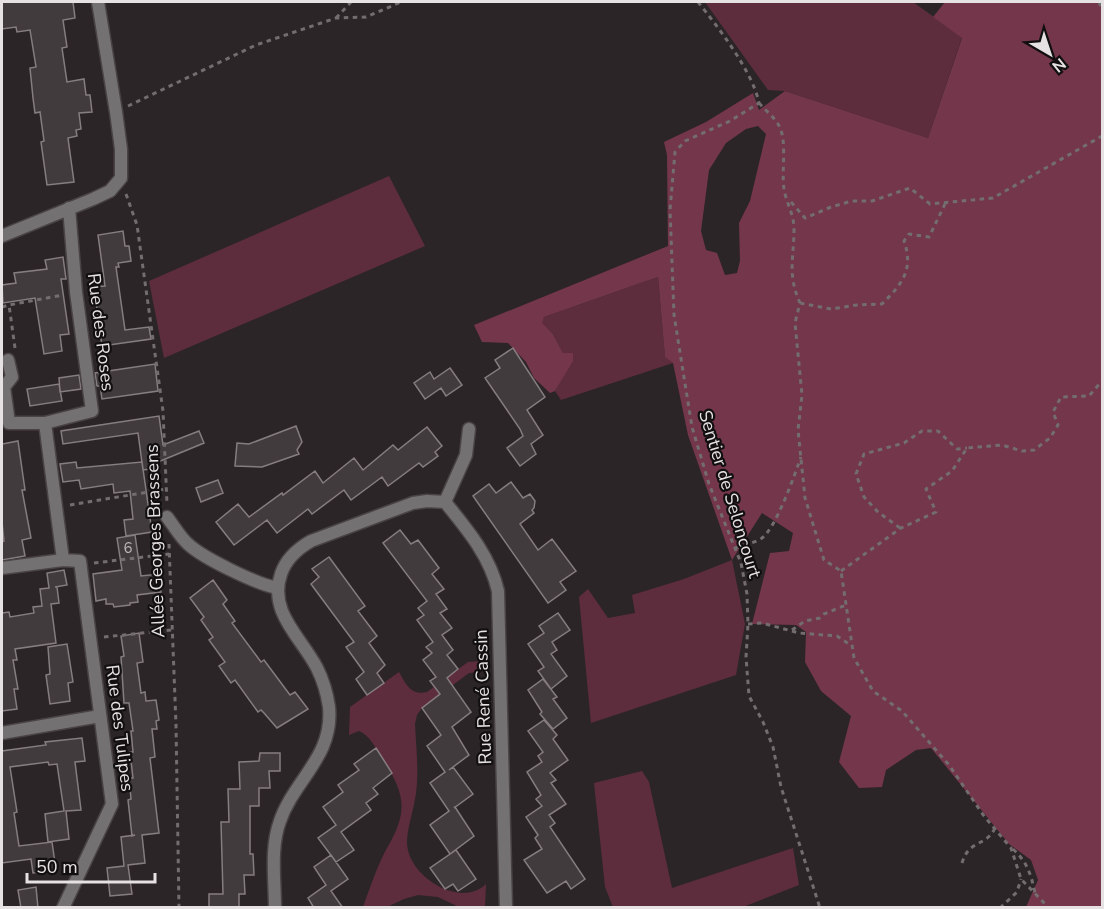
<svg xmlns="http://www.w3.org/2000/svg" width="1104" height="909" font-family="'Nunito Sans',sans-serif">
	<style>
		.green { fill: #5d2d3d }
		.forest { fill: #74364b; fill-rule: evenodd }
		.building { fill: #423b3d; stroke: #857d7f; stroke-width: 1.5 }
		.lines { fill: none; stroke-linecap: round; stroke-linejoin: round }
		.minor-casing { stroke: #4a4345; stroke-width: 15 }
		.path { stroke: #736d6e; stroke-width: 3; stroke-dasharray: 4.5 4.5; stroke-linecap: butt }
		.minor { stroke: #747172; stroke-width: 12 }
		.labels { text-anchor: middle; stroke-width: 4.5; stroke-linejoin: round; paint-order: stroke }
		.number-label { font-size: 15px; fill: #bdb8b9 }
		.street-label { font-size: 18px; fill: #e6e1e2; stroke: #120f10 }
	</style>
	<rect width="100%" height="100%" fill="#2c2527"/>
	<!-- green -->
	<path class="green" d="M705 2H913L962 37 928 138 785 91 768 90Z
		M389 176 425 246 164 358 149 281Z
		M658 277 665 356 673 363 561 400 555 391 572 361V353H563L553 334 541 323 544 317Z
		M732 560 745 624 736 675 591 723 579 597 588 589 608 618 635 613 632 595 684 579Z
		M480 661V672L469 673 422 708 417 715 415 724C416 746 419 771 416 793 414 810 407 827 407 843 408 877 461 909 486 884L485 907H459L438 897 418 895 404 899 387 907H363C370 888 377 866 387 848 409 811 405 793 382 758 376 749 370 735 359 731L349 735 350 707 399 672C406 684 411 696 427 692L468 662Z
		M642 771 649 782 672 888 793 848 799 885 743 907H613L605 887 594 783Z"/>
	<!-- forest -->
	<path class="forest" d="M945 2H1102V907H1026L1038 880 1031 860 1009 844 931 748 916 750 886 770 882 787 859 788 839 762 851 716 821 691 805 662 806 632 796 625 752 624 770 553 789 551 793 533 762 513 732 560 688 435 673 363 665 357 658 277 544 317 542 323 553 334 563 353H573V361L555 391 550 393 534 378 526 362 508 343 482 342 474 325 668 246 667 155 664 142 706 122 753 93 759 110 785 91 928 138 962 38 933 17ZM758 126 766 134 750 201 739 223 740 261 737 273 725 275 717 253 706 250 701 231 709 170 726 143 746 129Z"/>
	<!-- building -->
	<path class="building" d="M2 2H73L75 18 63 20 67 47 62 48 67 82 84 79 86 95H90L92 112 79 113 81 129 76 130 77 136 68 138 74 182 47 185 41 142 44 141 40 112 35 113 33 98 30 68 36 67 30 30 17 32 16 27 2 29Z
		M123 231 125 246H129L131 261 118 263 119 267H116L125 330 149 327 151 339 102 346 94 287 105 286 98 235Z
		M63 257 66 279H61L69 334 60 335 62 351 44 354 35 298 3 303 2 285 16 283 14 273 47 269 45 260Z
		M513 348 545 397 527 410 543 435 531 444 536 454 520 466 507 448 523 436 520 429 485 378 500 368 495 360Z
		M155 364 158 391 102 399 100 386H97L95 373Z
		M450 368 462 385 446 396 441 388 425 399 414 383 430 372 434 379Z
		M79 375 81 389 60 392 59 378Z
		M59 384 62 401 30 406 27 389Z
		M159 416 163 445 199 431 204 443 158 462 159 468 143 470 138 433 63 444 61 431Z
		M296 426 302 442 297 450 299 454 262 467 235 466 237 443 249 444Z
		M427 427 442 446 435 452 438 456 423 467 419 463 388 486 382 477 351 500 344 490 312 514 308 509 277 533 267 520 234 545 216 522 238 504 249 517 282 493 283 495 315 471 323 483 354 458 363 470 393 445 398 450Z
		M18 441 25 490H22L31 538 22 540 25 556 2 560V542L4 541 2 522V444Z
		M76 462 77 468 142 462 152 532 126 536 124 520 133 519 130 491 114 493 113 484 81 489 79 480 63 482 60 464Z
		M218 480 223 493 201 502 196 488Z
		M511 482 523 498 530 494 535 501 534 508 532 510 534 513 520 524 538 550 552 539 576 571 560 582 566 590 548 603 473 496 489 484 496 493Z
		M400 530 411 544 418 540 439 568 432 574 444 589 436 594 447 609 440 613 452 628 442 635 453 650 447 655 458 669 447 678 471 712 452 727 469 755 449 770 453 767 473 794 454 808 455 807 474 836 450 854 430 825 449 811 430 783 445 772 427 746 441 735 422 708 440 694 430 681 436 677 423 660 432 653 426 647 433 642 417 620 424 615 418 608 427 601 383 543Z
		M135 535 141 576 159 574 161 592 137 595 138 602 130 603V605L114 607 113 604H106V599L96 601 93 574 122 570 117 538Z
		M329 557 365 606 358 611 377 636 369 643 385 665 377 673 384 683 367 695 356 679 364 672 346 647 354 642 311 584 319 577 312 569Z
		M64 570 67 585 55 587H57L59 603 51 604 56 643 15 649 17 660H13L18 689H14L17 709 2 711V613L9 612 10 617 34 613 33 607 42 606 40 589 49 588 47 573Z
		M213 580 227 600 223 604 235 621 232 623 261 662 264 660 290 695 295 692 308 709 277 728 264 713 261 710 258 712 235 680 231 683 219 666 225 662 209 640 213 637 201 620 204 617 190 598Z
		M558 613 570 630 552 642 557 650 551 654 567 676 551 689 538 671 544 667 528 644 544 633 539 626Z
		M139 633 143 662 137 663 141 693 145 692 146 701 156 700 159 720 156 721 157 729H152L155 757 150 758 159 833 142 835 145 863 128 865 132 894 110 896 107 868 124 866 121 837 135 835 132 836 128 800 131 799 129 778H133L130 752H133L131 731H133L129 703H124L121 657 124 656 121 636Z
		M67 644 73 682 68 683 70 701 50 704 46 675 50 674 48 647Z
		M543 679 557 697 553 699 567 718 553 729 540 714 542 712 528 690Z
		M544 720 557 735 553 739 568 760 550 773 556 780 551 783 566 804 549 815 555 823 550 827 585 879 571 889 566 881 547 893 524 860 542 849 535 838 538 835 526 817 542 806 536 799 541 795 527 772 542 762 538 756 543 752 528 731Z
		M82 738 85 761 75 762 81 810 66 811 69 839 48 842 45 814 64 811 57 764 49 765 48 762 10 767 17 812 14 813 19 846 52 842 56 870 33 873 31 859 2 863V751L46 745 45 742Z
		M376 748 392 773 373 788 378 794 366 803 371 810 341 832 354 850 336 862 318 838 336 825 323 807 343 792 338 785 359 770 354 764Z
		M260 753H280V771H269L270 788H259V806H250V854H253L254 875H244L245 894H239V908H209V894H223L221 822H229L228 789H240L239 762 259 761Z
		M456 850 476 879 458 891 453 884 445 889 430 868Z
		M331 855 348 879 331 891 343 908H314L308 898 326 885 314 867Z
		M36 887 38 908H21L18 890Z"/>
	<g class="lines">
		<!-- minor casing -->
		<g class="minor-casing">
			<path id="minor" d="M2 236 93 199 110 191 121 178V149L116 112 98 2
				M8 360 12 377 4 387 9 423H45L92 411 76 292 69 208
				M445 502C467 529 490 556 498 591L506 908
				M445 502 466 455 469 429
				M167 517C174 526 180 537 188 544 203 558 258 585 278 588
				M2 568 63 560 45 423
				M2 733 100 716
				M63 908 112 804 80 561 63 560
				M275 908C275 880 270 848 280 821 294 780 334 756 329 707 327 693 323 680 317 668 301 637 268 612 281 574 286 559 297 549 311 541L413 503 427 501 445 502"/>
		</g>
		<!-- path -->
		<path class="path" d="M698 2C718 27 753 72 759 103L730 121 685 141 675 152 670 210 674 315 692 427 709 484 741 563 747 594 748 624 746 657 749 696 763 722 773 747 781 787 820 908
			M1099 2 1102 9
			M336 18 351 2
			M759 103C765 110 773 116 778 124 788 139 781 170 784 189 786 202 794 214 794 229 794 258 787 274 800 303L795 323 802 395 798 430 805 498 824 560 841 571 854 658 873 691 902 711 949 765 984 816 1011 848 1021 879 1049 908
			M128 106 256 45 336 18 366 17 401 2
			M126 194 137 225 163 411 167 504
			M791 202 805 218 831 207 852 201H872L910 188 930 204 993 198 1102 136
			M800 303 831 309 857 305 882 304C902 284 914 270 904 241L909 234 929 237 946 202
			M2 307 9 305
			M15 348 9 305 63 295
			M70 505 166 489
			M900 528 878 512 864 497 856 474 864 454 904 443 922 431H938L957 449 967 448
			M169 544 176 725 179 908
			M735 548C743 545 755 543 762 538 776 528 795 474 801 457
			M94 563 169 554
			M841 571 901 528 936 512 926 489 952 471 967 448 1002 445 1022 451 1034 450 1050 438 1058 425 1053 412 1061 397 1089 396 1102 381
			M748 624 762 623 799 633 837 636 852 646
			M792 630 805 621 820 618 824 614 846 605
			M104 637 172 630
			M1013 849C1027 862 1031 874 1035 893
			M962 863C969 839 986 847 995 828
			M1000 908 1017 892 1021 879"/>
		<!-- minor -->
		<use href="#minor" class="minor"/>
	</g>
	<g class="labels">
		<!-- number labels -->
		<g class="number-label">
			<text x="128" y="553">6</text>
		</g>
		<!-- street labels -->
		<g class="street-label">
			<text transform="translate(101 332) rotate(83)" y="6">Rue des Roses</text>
			<text transform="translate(730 494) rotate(73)" y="6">Sentier de Seloncourt</text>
			<text transform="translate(155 541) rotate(-92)" y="6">Allée Georges Brassens</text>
			<text transform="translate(483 697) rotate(-92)" y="6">Rue René Cassin</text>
			<text transform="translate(120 728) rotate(83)" y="6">Rue des Tulipes</text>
		</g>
	</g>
	<!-- border -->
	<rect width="1104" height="909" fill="none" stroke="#e6e1e2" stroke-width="6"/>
	<!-- north arrow -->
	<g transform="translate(1050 54) rotate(141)" stroke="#120f10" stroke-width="4.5" paint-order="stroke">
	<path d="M0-4.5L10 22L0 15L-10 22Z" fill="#e6e1e2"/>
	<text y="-9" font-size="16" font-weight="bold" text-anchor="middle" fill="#e6e1e2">N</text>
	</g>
	<!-- scale -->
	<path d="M27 873v9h128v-9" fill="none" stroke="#e6e1e2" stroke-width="3"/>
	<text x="36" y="873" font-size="18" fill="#e6e1e2" stroke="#120f10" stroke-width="4.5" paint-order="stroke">50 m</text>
</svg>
